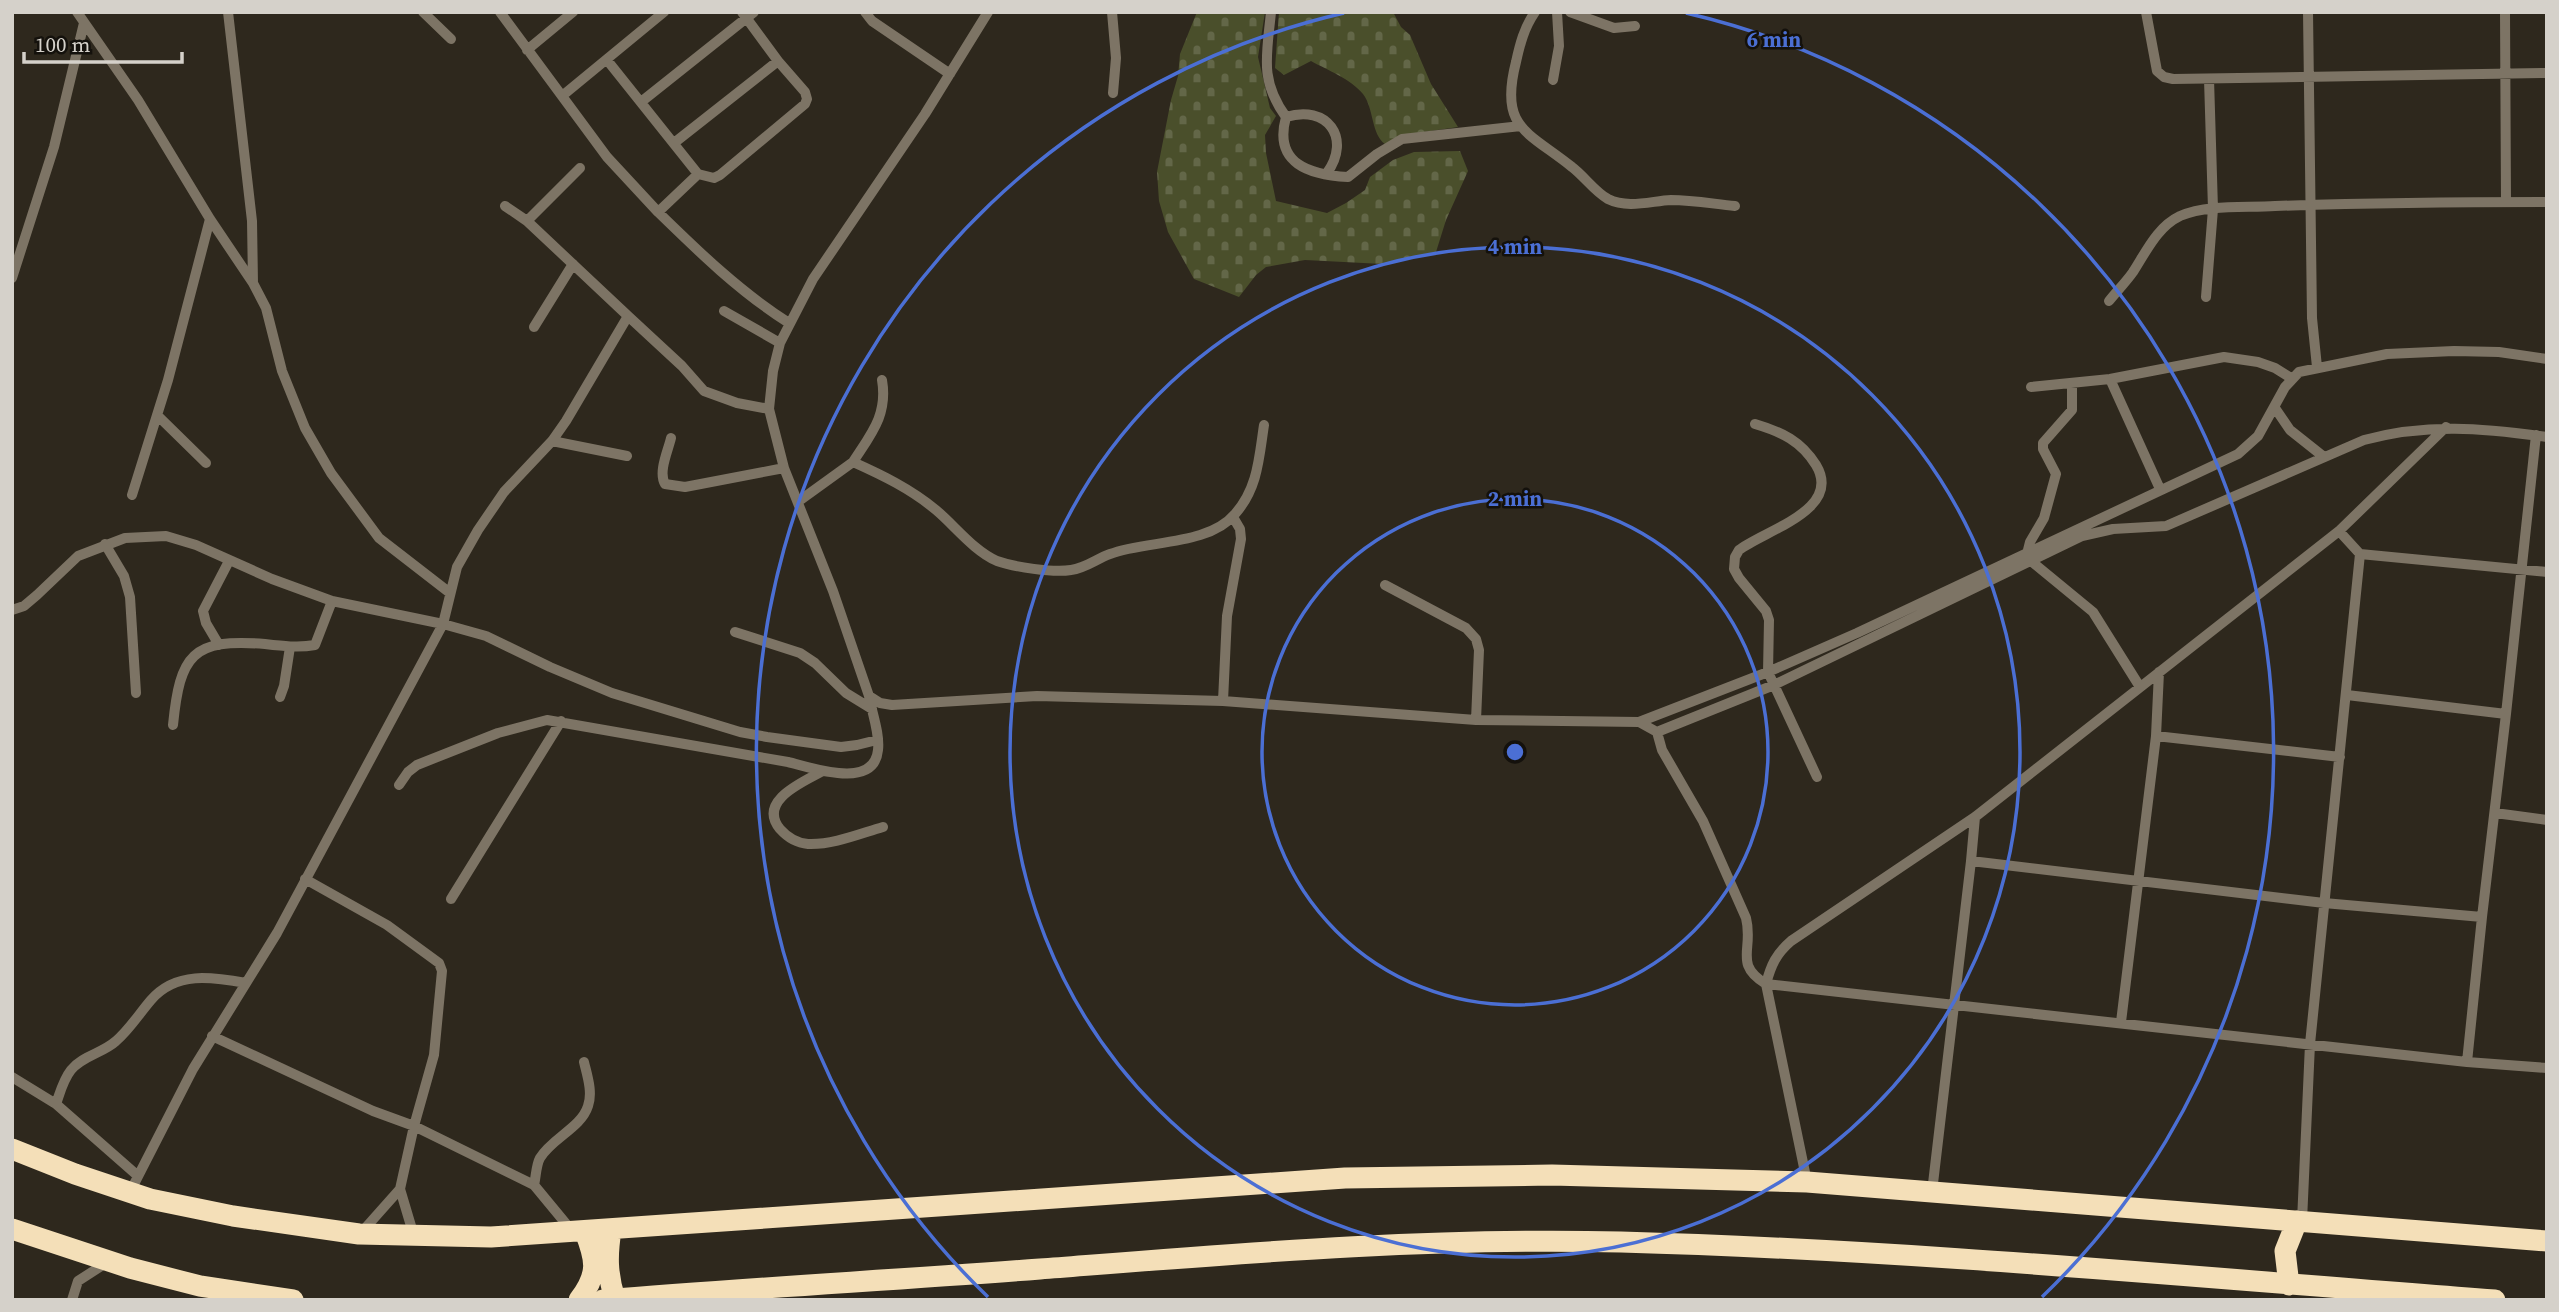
<svg xmlns="http://www.w3.org/2000/svg" width="2559" height="1312" font-family="'Source Serif 4',serif">
	<style>
		.cemetery { fill: url(#cemetery-stones) }
		.lines { fill: none; stroke-linecap: round; stroke-linejoin: round }
		.street { stroke: #7d7465; stroke-width: 10 }
		.highway { stroke: #f4dfb8; stroke-width: 21 }
		.ring { fill: none; stroke: #4b6fd4; stroke-width: 3.5 }
		.centre { fill: #4b6fd4; stroke: #14110c; stroke-width: 3.5 }
		.ring-label { font-size: 21px; text-anchor: middle; font-weight: bold; fill: #4b6fd4; stroke: #14110c; stroke-width: 5; stroke-linejoin: round; paint-order: stroke }
	</style>
	<defs>
		<pattern id="cemetery-stones" width="16" height="16" patternUnits="userSpaceOnUse" patternTransform="scale(1.75)"><rect width="16" height="16" fill="#4a4f2b"/><path d="M2 7V4a2 2 0 0 1 4 0v3zM10 15v-3a2 2 0 0 1 4 0v3z" fill="#636748"/></pattern>
	</defs>
	<rect width="100%" height="100%" fill="#2e281d"/>
	<!-- cemetery -->
	<path class="cemetery" d="M1197 12H1265L1258 57 1270 108 1276 116 1265 135 1266 153 1276 201 1327 213 1346 203 1365 190 1370 177 1393 160 1414 152 1460 151 1468 171 1446 220 1436 252 1383 264 1305 260 1266 267 1256 275 1239 297 1194 279 1168 232 1159 201 1157 172 1171 100 1178 76 1180 54Z
		M1279 12H1393L1401 27 1410 35 1431 84 1458 127 1410 134 1385 144C1371 134 1374 108 1363 94 1351 79 1327 70 1311 61L1284 75 1275 68Z"/>
	<g class="lines">
		<!-- street -->
		<path class="street" d="M77 12 138 100 210 219 253 283 266 308 282 371 305 428 331 473 379 538 450 593
			M228 12 252 221 253 283
			M423 12 451 39
			M500 12 607 157 658 212 698 174 607 60
			M865 12 872 21 950 74
			M988 12 925 114 813 279 780 343 773 371 769 409 784 468 833 591 869 696 880 703 892 705 1037 696 1223 701 1476 720 1639 722 1768 672 1857 633 2238 454 2258 436 2285 387 2299 372 2387 354 2454 351 2499 352 2547 359
			M1112 12 1116 58 1113 93
			M1271 12C1267 54 1259 80 1286 117
			M1535 12C1524 28 1520 44 1516 62 1499 128 1527 131 1572 167 1584 176 1595 192 1608 199 1628 209 1651 201 1671 200 1693 200 1714 204 1735 206
			M1570 12 1614 28 1635 26
			M2146 12 2157 71 2164 77 2173 79 2547 73
			M2308 12 2312 318 2317 367
			M2505 12 2506 202
			M527 50 573 12
			M1553 80 1559 46 1557 12
			M562 96 664 12
			M641 102 754 12
			M1286 117C1273 164 1310 175 1348 177L1377 154 1402 139 1521 126
			M1286 117C1327 104 1352 138 1327 173
			M674 143 778 61
			M698 174 714 178 720 175 805 104 807 99 805 92 778 61 742 12
			M505 206 527 221 628 316
			M658 212C699 252 740 292 789 323
			M527 221 580 168
			M12 278 54 147 84 23
			M2206 297 2213 209 2209 79
			M2109 301C2117 291 2126 282 2133 272 2146 252 2157 227 2180 216 2208 204 2245 208 2275 206 2366 203 2456 202 2547 202
			M724 311 780 343
			M534 327 573 264
			M2110 379 2160 489
			M2031 387 2110 379 2224 357 2258 362 2275 368 2291 378
			M2275 408 2290 430 2324 457
			M769 409 737 403 704 391 682 366 628 316 566 421 552 441 504 492 478 530 457 567 443 624 486 636 550 667 612 693 740 732 767 737 841 747 857 745 877 740
			M157 415 206 463
			M1755 424C1782 432 1801 441 1816 465 1843 510 1765 530 1739 550L1735 557 1734 569 1739 578 1766 611 1769 620 1768 672 1817 777
			M671 438C668 451 658 472 665 484L685 487 784 468
			M552 441 627 456
			M853 462C871 434 888 415 882 380
			M132 495 168 380 210 219
			M799 501 853 462C882 475 911 489 936 510 955 526 974 551 997 561 1014 567 1053 573 1071 570 1086 568 1096 559 1110 554 1147 540 1208 546 1235 514 1258 488 1259 458 1264 425
			M2339 531 2446 427
			M105 544 124 576 130 597 136 693
			M2028 550 2030 542 2044 518 2056 474 2043 449V443L2072 410V383
			M2031 561 2093 612 2140 687
			M1385 585 1466 628 1476 639 1479 650 1476 720
			M12 610 24 606 37 595 78 556 125 538 166 536 196 545 272 579 332 601 443 624 277 933 193 1069 130 1192
			M735 632 800 653 815 663 846 693 872 709
			M219 645 206 623 203 611 229 561
			M280 697 284 686 290 647
			M1223 701 1227 616 1241 539 1240 529 1233 517
			M2506 714 2536 435
			M1639 722 1657 732 1662 750 1703 821 1746 918C1754 949 1733 964 1766 984 1771 965 1776 954 1791 941L1975 817 2339 531 2360 554
			M173 725C180 655 192 638 265 644 282 646 299 648 315 645L332 601
			M1657 732 1774 685 2082 536 2113 529 2166 526 2364 440C2427 423 2482 428 2547 437
			M2156 736 2159 672
			M821 772C803 782 757 801 780 829 788 838 796 843 808 844 833 845 859 834 883 827
			M399 785 408 772 417 765 498 733 547 720 788 762C810 767 874 791 878 750 880 734 872 713 869 696
			M2495 813 2547 820
			M1971 861 1975 817
			M305 879 387 925 439 963 442 971 434 1055 414 1126 534 1185 572 1231
			M451 899 561 721
			M2121 1022 2156 736 2340 757
			M212 1036 373 1111 414 1126 400 1189 414 1236
			M2467 1062 2482 917
			M12 1077 56 1104 138 1176
			M56 1104C60 1093 63 1080 71 1070 82 1056 103 1053 116 1041 129 1030 139 1014 151 1000 176 971 212 977 246 983
			M1807 1182 1766 984 2467 1062 2547 1068
			M534 1185C536 1177 536 1165 540 1158 552 1138 581 1128 588 1106 593 1092 587 1075 584 1062
			M1932 1192 1971 861 2324 903 2482 917 2506 714 2347 695
			M2302 1221 2310 1044 2360 554 2547 572
			M360 1234 400 1189
			M72 1300 78 1281 109 1261"/>
		<!-- highway -->
		<path class="highway" d="M12 1149 75 1174 150 1199 233 1216 359 1234 491 1237 1345 1178 1552 1175 1807 1182 2547 1241
			M12 1229 130 1268 200 1286 293 1300
			M611 1230C607 1255 607 1274 615 1299
			M2289 1285 2285 1251 2297 1221
			M579 1300C599 1274 596 1260 585 1232
			M603 1300C749 1288 895 1280 1040 1269 1233 1254 1427 1237 1621 1242 1913 1250 2204 1278 2495 1300"/>
	</g>
	<!-- distance rings -->
	<g class="ring">
		<circle cx="1515" cy="752" r="253"/>
		<circle cx="1515" cy="752" r="505"/>
		<path d="M988 1297A758 758 0 0 1 1344 13M1686 13A758 758 0 0 1 2042 1297"/>
	</g>
	<circle cx="1515" cy="752" r="10" class="centre"/>
	<g class="ring-label">
		<text x="1774" y="47">6 min</text>
		<text x="1515" y="254">4 min</text>
		<text x="1515" y="506">2 min</text>
	</g>
	<!-- border -->
	<rect width="2559" height="1312" fill="none" stroke="#d5d1ca" stroke-width="28"/>
	<!-- scale -->
	<path d="M24 52v10h158v-10" fill="none" stroke="#d5d1ca" stroke-width="3.5"/>
	<text x="35" y="52" font-size="21" fill="#d5d1ca" stroke="#14110c" stroke-width="5" paint-order="stroke">100 m</text>
</svg>
